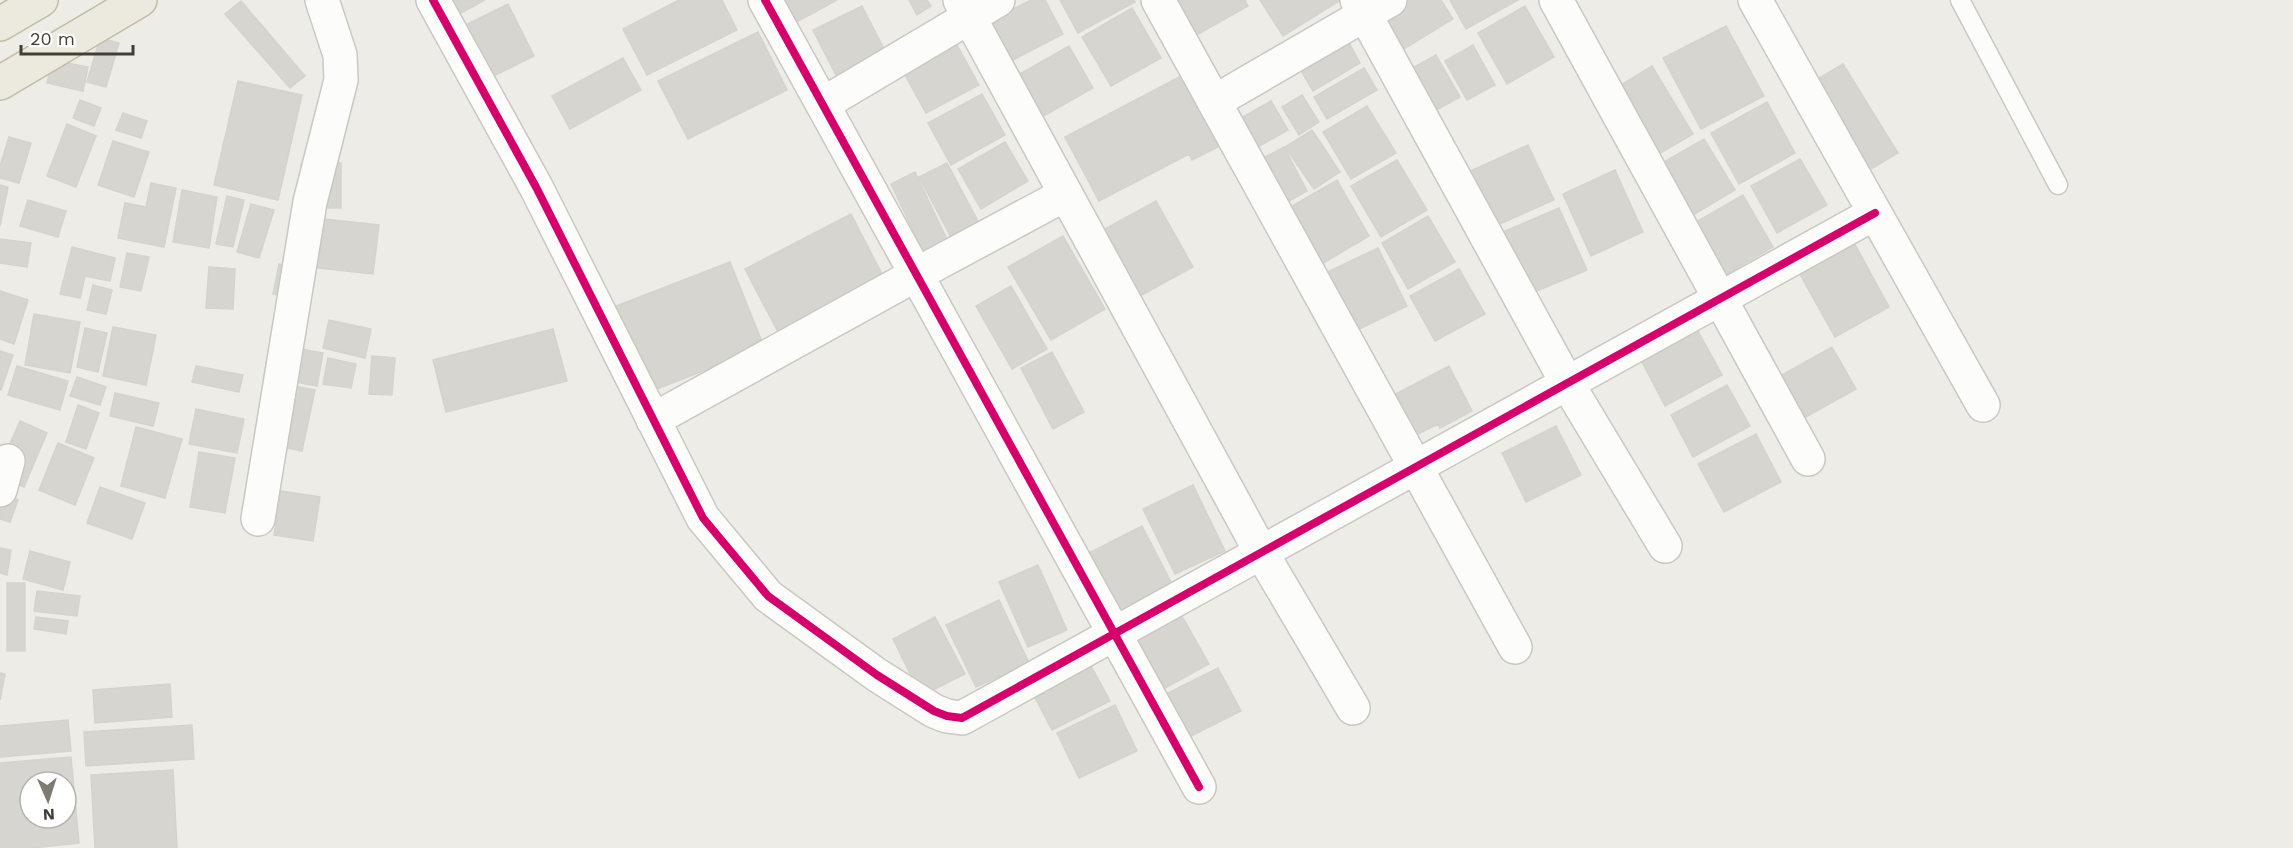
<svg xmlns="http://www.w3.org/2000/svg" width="2293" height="848" font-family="'Work Sans',sans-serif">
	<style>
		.building { fill: #d7d5d0; stroke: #d5d3cd; stroke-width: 1.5; fill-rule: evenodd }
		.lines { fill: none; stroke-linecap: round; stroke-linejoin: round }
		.service-casing { stroke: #c9c8c3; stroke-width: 21 }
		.minor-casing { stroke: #c9c8c3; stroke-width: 36 }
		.trunk-casing { stroke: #c3bca5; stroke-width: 36 }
		.service { stroke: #fcfcfb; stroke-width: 18 }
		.minor { stroke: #fcfcfb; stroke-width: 33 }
		.trunk { stroke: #eceade; stroke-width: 33 }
		.cycleway-casing { stroke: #fff; stroke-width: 11 }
		.cycleway { stroke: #d6006c; stroke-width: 8 }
	</style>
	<rect width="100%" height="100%" fill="#edece7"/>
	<!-- building -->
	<path class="building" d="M419 0H485L435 27Z
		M679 0H722L737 30 647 75 623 29Z
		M775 0H837L789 26Z
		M909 0H927L931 6 917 15Z
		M1031 0H1045L1063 34 1011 61 990 21Z
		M1060 0H1134L1135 2 1078 33Z
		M1172 0H1245L1248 6 1193 37Z
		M1260 0H1338L1339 1 1283 36Z
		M1409 0H1441L1453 19 1402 50 1381 18Z
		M1450 0H1518L1466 29Z
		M241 1 305 76 290 88 225 14Z
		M508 4 534 56 471 87 445 35Z
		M862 6 886 53 837 77 813 30Z
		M1525 6 1554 57 1507 84 1478 33Z
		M1132 8 1161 58 1111 86 1082 37Z
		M1726 26 1764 96 1701 129 1663 58Z
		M758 32 787 90 688 139 658 81Z
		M952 36 979 85 926 113 899 64Z
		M100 38 119 43 106 87 87 82Z
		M1348 41 1360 63 1313 91 1300 69Z
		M1473 45 1495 85 1467 100 1445 61Z
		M1069 46 1093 88 1042 117 1018 75Z
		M1436 55 1460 97 1431 113 1407 71Z
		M623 58 641 90 570 129 552 96Z
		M53 60 88 67 83 91 47 83Z
		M1843 64 1898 153 1859 176 1804 87Z
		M1652 66 1693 134 1652 158 1611 91Z
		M1364 68 1377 90 1327 119 1314 97Z
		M1183 75 1220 146 1192 160 1189 154 1099 201 1065 137Z
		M238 81 302 95 278 200 214 185Z
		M982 94 1005 135 951 165 928 123Z
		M1302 95 1319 122 1299 135 1282 107Z
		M80 100 101 108 94 126 73 118Z
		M1271 101 1288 130 1256 148 1239 119Z
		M1767 102 1795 153 1739 184 1711 133Z
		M1367 106 1396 153 1351 179 1323 132Z
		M123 113 147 121 141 138 116 130Z
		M67 124 96 136 76 187 47 176Z
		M1312 130 1340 172 1314 189 1285 147Z
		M9 137 31 143 19 183 0 178V166Z
		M1704 139 1735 190 1688 218 1657 166Z
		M113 141 149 152 134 197 98 185Z
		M1005 142 1028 181 981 209 958 169Z
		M1528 145 1554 200 1493 227 1468 172Z
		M1284 147 1307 191 1282 205 1258 161Z
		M1800 159 1827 205 1777 233 1751 186Z
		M1397 160 1427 210 1381 237 1351 186Z
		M341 163V208H300L301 164Z
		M947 163 987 238 959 252 919 177Z
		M1615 170 1643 232 1591 256 1563 194Z
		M915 172 950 246 926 257 891 184Z
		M1337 180 1369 236 1320 265 1287 209Z
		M151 183 176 188 164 247 118 238 125 203 146 207Z
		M0 185 8 187 0 226Z
		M182 190 217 197 209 248 173 242Z
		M1743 195 1773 247 1721 277 1691 225Z
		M227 196 244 200 233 247 216 244Z
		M28 200 66 211 58 237 20 226Z
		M1156 201 1193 267 1140 296 1103 230Z
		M251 204 274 210 259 258 237 252Z
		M1559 208 1587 270 1527 295 1501 233Z
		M851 214 884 278 778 332 745 269Z
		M1428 216 1455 262 1408 289 1382 243Z
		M315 218 379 225 373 274 310 267Z
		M1063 236 1105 309 1051 340 1008 267Z
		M0 239 31 243 27 267 0 263Z
		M1852 239 1889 307 1835 337 1797 269Z
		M72 247 115 258 110 281 85 276 80 298 60 294Z
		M1378 248 1407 306 1349 334 1321 275Z
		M127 253 149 257 141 291 120 287Z
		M730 262 764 347 639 396 606 310Z
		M279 264 304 270 298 299 273 294Z
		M209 267 235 269 233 309 206 308Z
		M1459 269 1485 314 1435 341 1410 296Z
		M93 285 112 290 106 314 87 310Z
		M1011 286 1047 349 1012 369 976 306Z
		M0 291 28 300 14 344 0 339Z
		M34 314 80 322 70 373 25 365Z
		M329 320 371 329 365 358 323 348Z
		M113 327 156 335 146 385 103 376Z
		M85 328 107 333 98 372 77 367Z
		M553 329 567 381 446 412 433 360Z
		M1698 331 1722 375 1665 406 1641 360Z
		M270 343 323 353 317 386 264 376Z
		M1832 347 1856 389 1804 418 1780 376Z
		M0 351 13 355 1 390H0Z
		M1052 352 1084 412 1053 429 1021 368Z
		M372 356 395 358 392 395 369 394Z
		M328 358 356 364 351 388 323 384Z
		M17 366 68 381 60 410 8 395Z
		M196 366 243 375 239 392 192 382Z
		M1449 366 1472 411 1440 428 1438 424 1410 438 1388 398Z
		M77 377 106 387 100 405 70 396Z
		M274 382 315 390 302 451 263 443Z
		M1727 385 1750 426 1693 457 1671 415Z
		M115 393 159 403 153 426 110 416Z
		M78 405 99 413 86 449 66 442Z
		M196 409 244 419 237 453 189 444Z
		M20 421 47 433 24 487 0 477V467Z
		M1556 426 1581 475 1526 502 1502 453Z
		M136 427 182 439 165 498 121 486Z
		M1756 434 1781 482 1724 512 1698 464Z
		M58 443 94 458 75 505 39 490Z
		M199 452 235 458 225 513 190 507Z
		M1193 485 1225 551 1175 574 1143 509Z
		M100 487 145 503 132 539 87 523Z
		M281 491 320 497 313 541 274 535Z
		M0 493 18 500 10 522 0 519Z
		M1142 526 1173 586 1112 617 1081 557Z
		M0 548 11 550 7 575 0 573Z
		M30 551 70 562 63 590 23 579Z
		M1038 565 1067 630 1028 647 999 582Z
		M7 583H25V651H7Z
		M37 591 80 596 77 616 34 611Z
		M999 600 1029 663 976 687 946 625Z
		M1182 616 1209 664 1156 693 1129 643Z
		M36 617 68 621 66 634 34 629Z
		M935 617 965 674 921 696 893 639Z
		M1088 660 1110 701 1052 730 1030 688Z
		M1218 668 1241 711 1183 740 1160 697Z
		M0 673 5 674 0 700Z
		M170 684 172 717 95 723 93 690Z
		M1115 705 1137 751 1079 778 1057 733Z
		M68 720 71 751 0 757V726Z
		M192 725 194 759 86 766 84 732Z
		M71 757 79 843 32 848H0V763ZM30 782H66V818H30Z
		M173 770 177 848H95L91 775Z"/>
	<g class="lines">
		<!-- service casing -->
		<g class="service-casing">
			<path id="service" d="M1960 0 2058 185"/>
		</g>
		<!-- minor casing -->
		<g class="minor-casing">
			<path id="minor" d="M433 0 536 187 703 518 768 596 877 675 934 711 947 716 962 718 1875 213
				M765 0 1199 787
				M960 0 1261 552 1353 708
				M1158 0 1515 647
				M1357 0 1567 383 1665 546
				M1556 0 1808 459
				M1755 0 1983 405
				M1214 102 1390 0
				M823 104 998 0
				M653 420 917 274 1066 194
				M0 490 8 461
				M258 519 310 202 341 80 340 55 322 0"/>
		</g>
		<!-- trunk casing -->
		<g class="trunk-casing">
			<path id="trunk" d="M0 24 41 0
				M0 83 140 0"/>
		</g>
		<!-- service -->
		<use href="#service" class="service"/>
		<!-- minor -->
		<use href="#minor" class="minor"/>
		<!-- trunk -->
		<use href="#trunk" class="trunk"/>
		<!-- cycleway casing -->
		<g class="cycleway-casing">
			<path id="cycleway" d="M433 0 536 187 703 518 768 596 877 675 934 711 947 716 962 718 1875 213
				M765 0 1199 787"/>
		</g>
		<!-- cycleway -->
		<use href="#cycleway" class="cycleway"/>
	</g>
	<!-- north arrow -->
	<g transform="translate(48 800) rotate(177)"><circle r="28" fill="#ffffff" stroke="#b3b2ae" stroke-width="1.5"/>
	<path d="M0-4.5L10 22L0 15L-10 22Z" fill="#7e7b73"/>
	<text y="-9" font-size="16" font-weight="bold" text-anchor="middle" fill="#423e35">N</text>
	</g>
	<!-- scale -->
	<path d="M21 45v9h112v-9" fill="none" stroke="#423e35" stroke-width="3"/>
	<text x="30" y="45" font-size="18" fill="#423e35" stroke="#ffffff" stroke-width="4.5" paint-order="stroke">20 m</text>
</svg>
